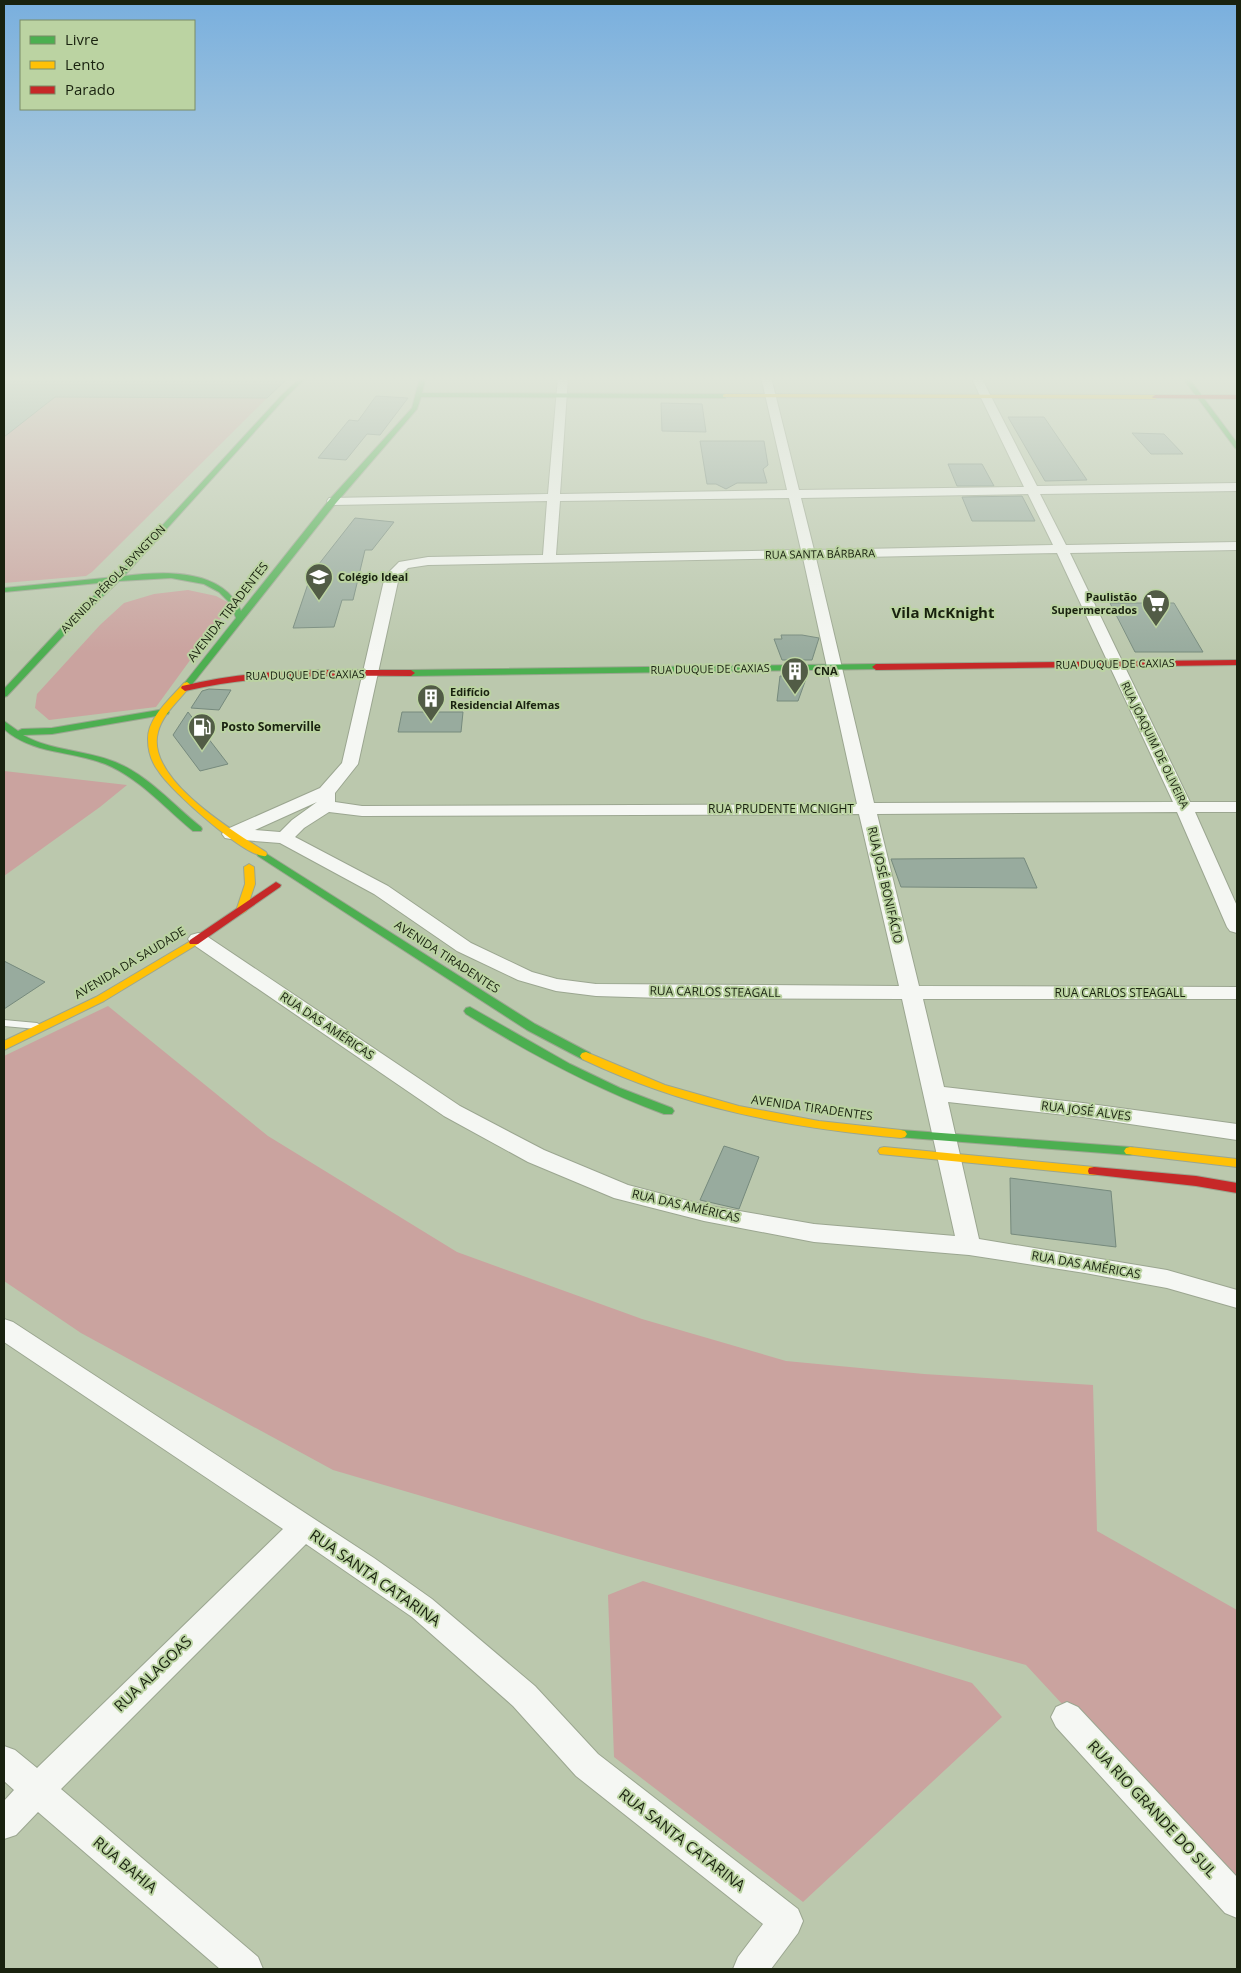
<svg xmlns="http://www.w3.org/2000/svg" width="1241" height="1973" font-family="'Open Sans',sans-serif">
	<style>
		.green { fill: #caa39f }
		.building { fill: #98ab9e; stroke: #768a7d }
		.lines { fill: none; stroke-linecap: round; stroke-linejoin: round }
		.lane-casing { stroke: #9ba690; stroke-width: 2 }
		.street-casing { stroke: #9ba690; stroke-width: 2 }
		.fast-casing { stroke: #9ba690; stroke-width: 2 }
		.slow-casing { stroke: #9ba690; stroke-width: 2 }
		.jam-casing { stroke: #9ba690; stroke-width: 2 }
		.lane { fill: #f5f7f3; fill-rule: evenodd }
		.street { fill: #f5f7f3; fill-rule: evenodd }
		.fast { fill: #4caf50; fill-rule: evenodd }
		.slow { fill: #ffc107; fill-rule: evenodd }
		.jam { fill: #c62828; fill-rule: evenodd }
		.labels { text-anchor: middle; stroke-width: 4; stroke-linejoin: round; paint-order: stroke }
		.far-street-label { font-size: 11px; fill: #19220f; stroke: #bbd3a2 }
		.far-poi-label { font-size: 11px; font-weight: bold; fill: #19220f; stroke: #bbd3a2; text-anchor: start }
		.street-label { font-size: 12px; fill: #19220f; stroke: #bbd3a2 }
		.poi-label { font-size: 12px; font-weight: bold; fill: #19220f; stroke: #bbd3a2; text-anchor: start }
		.far-district-label { font-size: 15px; font-weight: bold; fill: #19220f; stroke: #bbd3a2 }
		.near-street-label { font-size: 15px; fill: #19220f; stroke: #bbd3a2 }
	</style>
	<rect width="100%" height="100%" fill="#bbc8ad"/>
	<!-- green -->
	<path class="green" d="M54 397 267 398 92 572 86 576 4 583V437Z
		M188 590 216 596 231 604 156 707 49 720 35 708 37 694 100 625 124 603 154 594Z
		M4 771 127 785 100 807 4 876Z
		M108 1006 268 1136 457 1252 642 1319 786 1361 924 1374 1093 1385 1097 1531 1237 1610V1893L1026 1665 623 1555 333 1470 81 1333 4 1281V1056Z
		M643 1581 972 1683 1002 1717 803 1902 614 1757 608 1595Z"/>
	<!-- building -->
	<path class="building" d="M4 377H289L267 398 55 397 4 437Z
		M376 396 408 398 380 435 367 434 346 460 318 458 349 420 358 421Z
		M661 403 702 404 706 432 662 431Z
		M1008 417H1044L1087 480 1045 481Z
		M1132 433 1164 434 1183 454H1151Z
		M700 441H764L768 465 763 469 767 483H737L726 489 716 484H707Z
		M948 464H982L994 486H957Z
		M1022 496 1035 521H972L962 497Z
		M355 518 394 522 372 550H365L353 600H342L334 627 293 628 313 569H315Z
		M1110 603H1174L1203 652H1135Z
		M781 635H802L819 638 812 660H782L774 639H782Z
		M780 676H807L798 701H777Z
		M209 689 231 690 219 710 191 708 202 691Z
		M188 712 228 764 200 771 173 735Z
		M402 712H463L461 732H398Z
		M1024 858 1037 888 901 887 891 859Z
		M4 961 45 982 4 1009Z
		M724 1146 759 1157 739 1209 700 1200Z
		M1010 1178 1111 1191 1116 1247 1011 1234Z"/>
	<g class="lines">
		<!-- lane casing -->
		<g class="lane-casing">
			<path id="lane" d="M4 1020 37 1023 42 1026 37 1029 4 1026Z"/>
		</g>
		<!-- street casing -->
		<g class="street-casing">
			<path id="street" d="M558 377H568L560 494 787 490 761 377H771L799 490 1024 487 971 377H981L1037 486 1237 483V491L1040 494 1066 545 1237 542V550L1070 553 1190 802H1237V812H1195L1237 906V933L1230 931 1227 927 1177 812 877 814 919 986 1237 987V999H923L944 1087 1083 1103 1237 1124V1140L1083 1117 948 1102 979 1239 1167 1270 1237 1290V1308L1167 1288 1085 1273 969 1255 814 1242 704 1221 614 1198 528 1162 444 1116 191 943 188 939 191 935 198 933 205 935 460 1106 544 1150 628 1185 704 1205 814 1224 955 1236 902 999 663 998 596 996 556 991 518 980 457 951 374 894 280 843 231 839 225 838 222 834 225 830 320 788 342 763 385 576 399 562 428 557 543 555 547 501 333 505 329 504 327 501 329 498 548 494ZM1028 494 1053 545 814 550 801 498ZM789 498 801 550 556 555 560 501ZM1057 553 1173 802 874 803 816 558ZM803 558 857 804 362 806 335 802V793L358 764 399 577 408 568 428 565ZM317 802 292 820 280 832 255 830ZM329 812 362 816 859 814 899 986 596 984 557 979 532 972 471 943 388 886 295 837 304 828Z
				M4 1319 13 1322 374 1558 432 1599 535 1686 598 1754 798 1909 803 1921 798 1933 771 1969H733L738 1957 763 1924 576 1776 513 1706 412 1617 306 1544 61 1789 258 1957 263 1969H220L38 1812 16 1835 4 1839V1801L14 1790 4 1781V1746L15 1750 37 1768 283 1529 4 1342Z
				M1067 1702 1078 1707 1237 1877V1918L1225 1913 1056 1727 1051 1717 1056 1707Z"/>
		</g>
		<!-- fast casing -->
		<g class="fast-casing">
			<path id="fast" d="M301 377H307L286 397 124 576C164 571 222 568 241 611L330 499 412 408 420 377H426L422 393 725 394 728 396 725 398 421 397 417 409 336 503 190 687 187 688 183 685 236 618 230 603 219 592 204 584 171 578 119 581 80 618 7 696 4 697V689L74 614 109 582 4 592V588L115 577 282 395Z
				M1182 377H1188L1237 443V449L1235 448Z
				M876 664 880 667 879 669 411 676 407 673 411 670Z
				M165 709 169 712 168 714 52 734 23 735C51 751 86 750 115 762 148 775 173 805 201 827L202 829 201 831H193C167 810 143 782 112 767 77 750 34 756 4 729V721L18 731 22 729 52 728Z
				M262 851 535 1024 590 1053 592 1056 586 1060 582 1059 527 1030 258 856 257 854 258 852Z
				M470 1007 570 1064 620 1088 672 1108 674 1111 672 1114H664C594 1088 529 1053 466 1014L464 1011 466 1008Z
				M901 1130 1130 1147 1134 1148 1136 1151 1134 1154 1130 1155 897 1137 895 1134 897 1131Z"/>
		</g>
		<!-- slow casing -->
		<g class="slow-casing">
			<path id="slow" d="M725 394 1155 395 1158 397 1155 399 723 397V395Z
				M187 682 191 685C180 700 163 713 158 732 145 778 233 831 266 852L267 854 266 856C248 860 170 790 159 772 152 763 148 752 148 740 147 718 171 698 184 683Z
				M249 864 254 867 255 884 246 911 241 914 236 911 245 884 244 867Z
				M194 939 198 940 199 942 198 944 104 1001 4 1050V1041L96 997Z
				M586 1052 665 1085 739 1106 819 1121 901 1130 905 1131 907 1134 905 1137 901 1138C785 1127 688 1109 582 1059L580 1056 582 1053Z
				M884 1147 1094 1167 1099 1168 1100 1171 1099 1174 1094 1175 880 1154 878 1151 880 1148Z
				M1130 1147 1237 1159V1167L1126 1154 1124 1151 1126 1148Z"/>
		</g>
		<!-- jam casing -->
		<g class="jam-casing">
			<path id="jam" d="M1155 395H1237V399L1153 398 1152 397Z
				M1237 660V665L876 670 872 667 876 664Z
				M326 670H411L415 673 411 676C335 676 260 673 185 691L181 688 182 686C230 674 277 671 326 670Z
				M276 882 281 885 280 887 198 944H190L189 942 190 940Z
				M1094 1167 1196 1176 1237 1183V1193L1196 1186 1089 1174 1088 1171 1089 1168Z"/>
		</g>
		<!-- lane -->
		<use href="#lane" class="lane"/>
		<!-- street -->
		<use href="#street" class="street"/>
		<!-- fast -->
		<use href="#fast" class="fast"/>
		<!-- slow -->
		<use href="#slow" class="slow"/>
		<!-- jam -->
		<use href="#jam" class="jam"/>
	</g>
	<!-- sky -->
	<linearGradient id="sky" x2="0" y2="1"><stop stop-color="#79afde"/><stop offset="0.58" stop-color="#e0e6da"/><stop offset="1" stop-color="#e0e6da" stop-opacity="0"/></linearGradient>
	<rect width="1241" height="653" fill="url(#sky)"/>
	<!-- icons -->
	<defs>
		<g id="school-pin" transform="scale(1.4375)"><path d="M0 17L-7.5 6A9.5 9.5 0 1 1 7.5 6Z" fill="#525c46" stroke="#bbd3a2"/><path d="M0-5L7-2L0 1L-7-2ZM-4 1L0 2.5L4 1V4Q0 6-4 4Z" fill="#fff"/></g>
		<g id="supermarket-pin" transform="scale(1.4375)"><path d="M0 17L-7.5 6A9.5 9.5 0 1 1 7.5 6Z" fill="#525c46" stroke="#bbd3a2"/><path d="M-6-5.5h2.5l.6 2H6L4.5 2H-2.5L-4.4-4H-6ZM-1.5 3.2a1.3 1.3 0 1 0 .1 0ZM3 3.2a1.3 1.3 0 1 0 .1 0Z" fill="#fff"/></g>
		<g id="building-pin" transform="scale(1.4375)"><path d="M0 17L-7.5 6A9.5 9.5 0 1 1 7.5 6Z" fill="#525c46" stroke="#bbd3a2"/><path d="M-4-6H4V6H1V3H-1V6H-4ZM-2.5-4.3h1.7v1.8h-1.7ZM.8-4.3h1.7v1.8H.8ZM-2.5-1h1.7V.8h-1.7ZM.8-1h1.7V.8H.8Z" fill="#fff"/></g>
		<g id="fuel-pin" transform="scale(1.4375)"><path d="M0 17L-7.5 6A9.5 9.5 0 1 1 7.5 6Z" fill="#525c46" stroke="#bbd3a2"/><path d="M-5.5-6h7V0h2V4h1.3V-2.5L3-4.5l.8-.8L6-3V5H2.5V1h-1V6h-7ZM-4.2-4.7v3.2H.2V-4.7Z" fill="#fff"/></g>
	</defs>
	<g fill-rule="evenodd">
		<use href="#school-pin" x="319" y="577"/>
		<use href="#supermarket-pin" x="1156" y="603"/>
		<use href="#building-pin" x="795" y="671"/>
		<use href="#building-pin" x="431" y="698"/>
		<use href="#fuel-pin" x="202" y="727"/>
	</g>
	<g class="labels">
		<!-- far-street labels -->
		<g class="far-street-label">
			<text transform="translate(820 554) rotate(-1)" y="4">RUA SANTA BÁRBARA</text>
			<text transform="translate(113 579) rotate(-46)" y="4">AVENIDA PÉROLA BYNGTON</text>
			<text transform="translate(1115 664) rotate(-1)" y="4">RUA DUQUE DE CAXIAS</text>
			<text transform="translate(710 669) rotate(-1)" y="4">RUA DUQUE DE CAXIAS</text>
			<text transform="translate(305 675) rotate(-1)" y="4">RUA DUQUE DE CAXIAS</text>
			<text transform="translate(1155 745) rotate(64)" y="4">RUA JOAQUIM DE OLIVEIRA</text>
		</g>
		<!-- far-poi labels -->
		<g class="far-poi-label">
			<text x="338" y="581">Colégio Ideal</text>
			<text x="1137" y="601" text-anchor="end">Paulistão<tspan x="1137" dy="13">Supermercados</tspan></text>
			<text x="814" y="675">CNA</text>
			<text x="450" y="696">Edifício<tspan x="450" dy="13">Residencial Alfemas</tspan></text>
		</g>
		<!-- street labels -->
		<g class="street-label">
			<text transform="translate(228 612) rotate(-52)" y="4">AVENIDA TIRADENTES</text>
			<text x="781" y="813">RUA PRUDENTE MCNIGHT</text>
			<text transform="translate(885 885) rotate(77)" y="4">RUA JOSÉ BONIFÁCIO</text>
			<text transform="translate(447 957) rotate(33)" y="4">AVENIDA TIRADENTES</text>
			<text transform="translate(130 963) rotate(-31)" y="4">AVENIDA DA SAUDADE</text>
			<text transform="translate(715 992) rotate(1)" y="4">RUA CARLOS STEAGALL</text>
			<text x="1120" y="997">RUA CARLOS STEAGALL</text>
			<text transform="translate(327 1026) rotate(34)" y="4">RUA DAS AMÉRICAS</text>
			<text transform="translate(812 1108) rotate(8)" y="4">AVENIDA TIRADENTES</text>
			<text transform="translate(1086 1111) rotate(7)" y="4">RUA JOSÉ ALVES</text>
			<text transform="translate(686 1206) rotate(13)" y="4">RUA DAS AMÉRICAS</text>
			<text transform="translate(1086 1265) rotate(10)" y="4">RUA DAS AMÉRICAS</text>
		</g>
		<!-- poi labels -->
		<g class="poi-label">
			<text x="221" y="731">Posto Somerville</text>
		</g>
		<!-- far-district labels -->
		<g class="far-district-label">
			<text x="943" y="618">Vila McKnight</text>
		</g>
		<!-- near-street labels -->
		<g class="near-street-label">
			<text transform="translate(375 1578) rotate(35)" y="5">RUA SANTA CATARINA</text>
			<text transform="translate(153 1674) rotate(-44)" y="5">RUA ALAGOAS</text>
			<text transform="translate(1152 1809) rotate(47)" y="5">RUA RIO GRANDE DO SUL</text>
			<text transform="translate(682 1840) rotate(38)" y="5">RUA SANTA CATARINA</text>
			<text transform="translate(125 1865) rotate(40)" y="5">RUA BAHIA</text>
		</g>
	</g>
	<!-- border -->
	<rect width="1241" height="1973" fill="none" stroke="#19220f" stroke-width="10"/>
	<!-- legend -->
	<rect x="20" y="20" width="175" height="90" fill="#bbd3a2" stroke="#7a8c67"/>
	<rect x="30" y="36" width="25" height="8" fill="#4caf50" stroke="#7a8c67"/>
	<text x="65" y="45" font-size="15" fill="#19220f">Livre</text>
	<rect x="30" y="61" width="25" height="8" fill="#ffc107" stroke="#7a8c67"/>
	<text x="65" y="70" font-size="15" fill="#19220f">Lento</text>
	<rect x="30" y="86" width="25" height="8" fill="#c62828" stroke="#7a8c67"/>
	<text x="65" y="95" font-size="15" fill="#19220f">Parado</text>
</svg>
